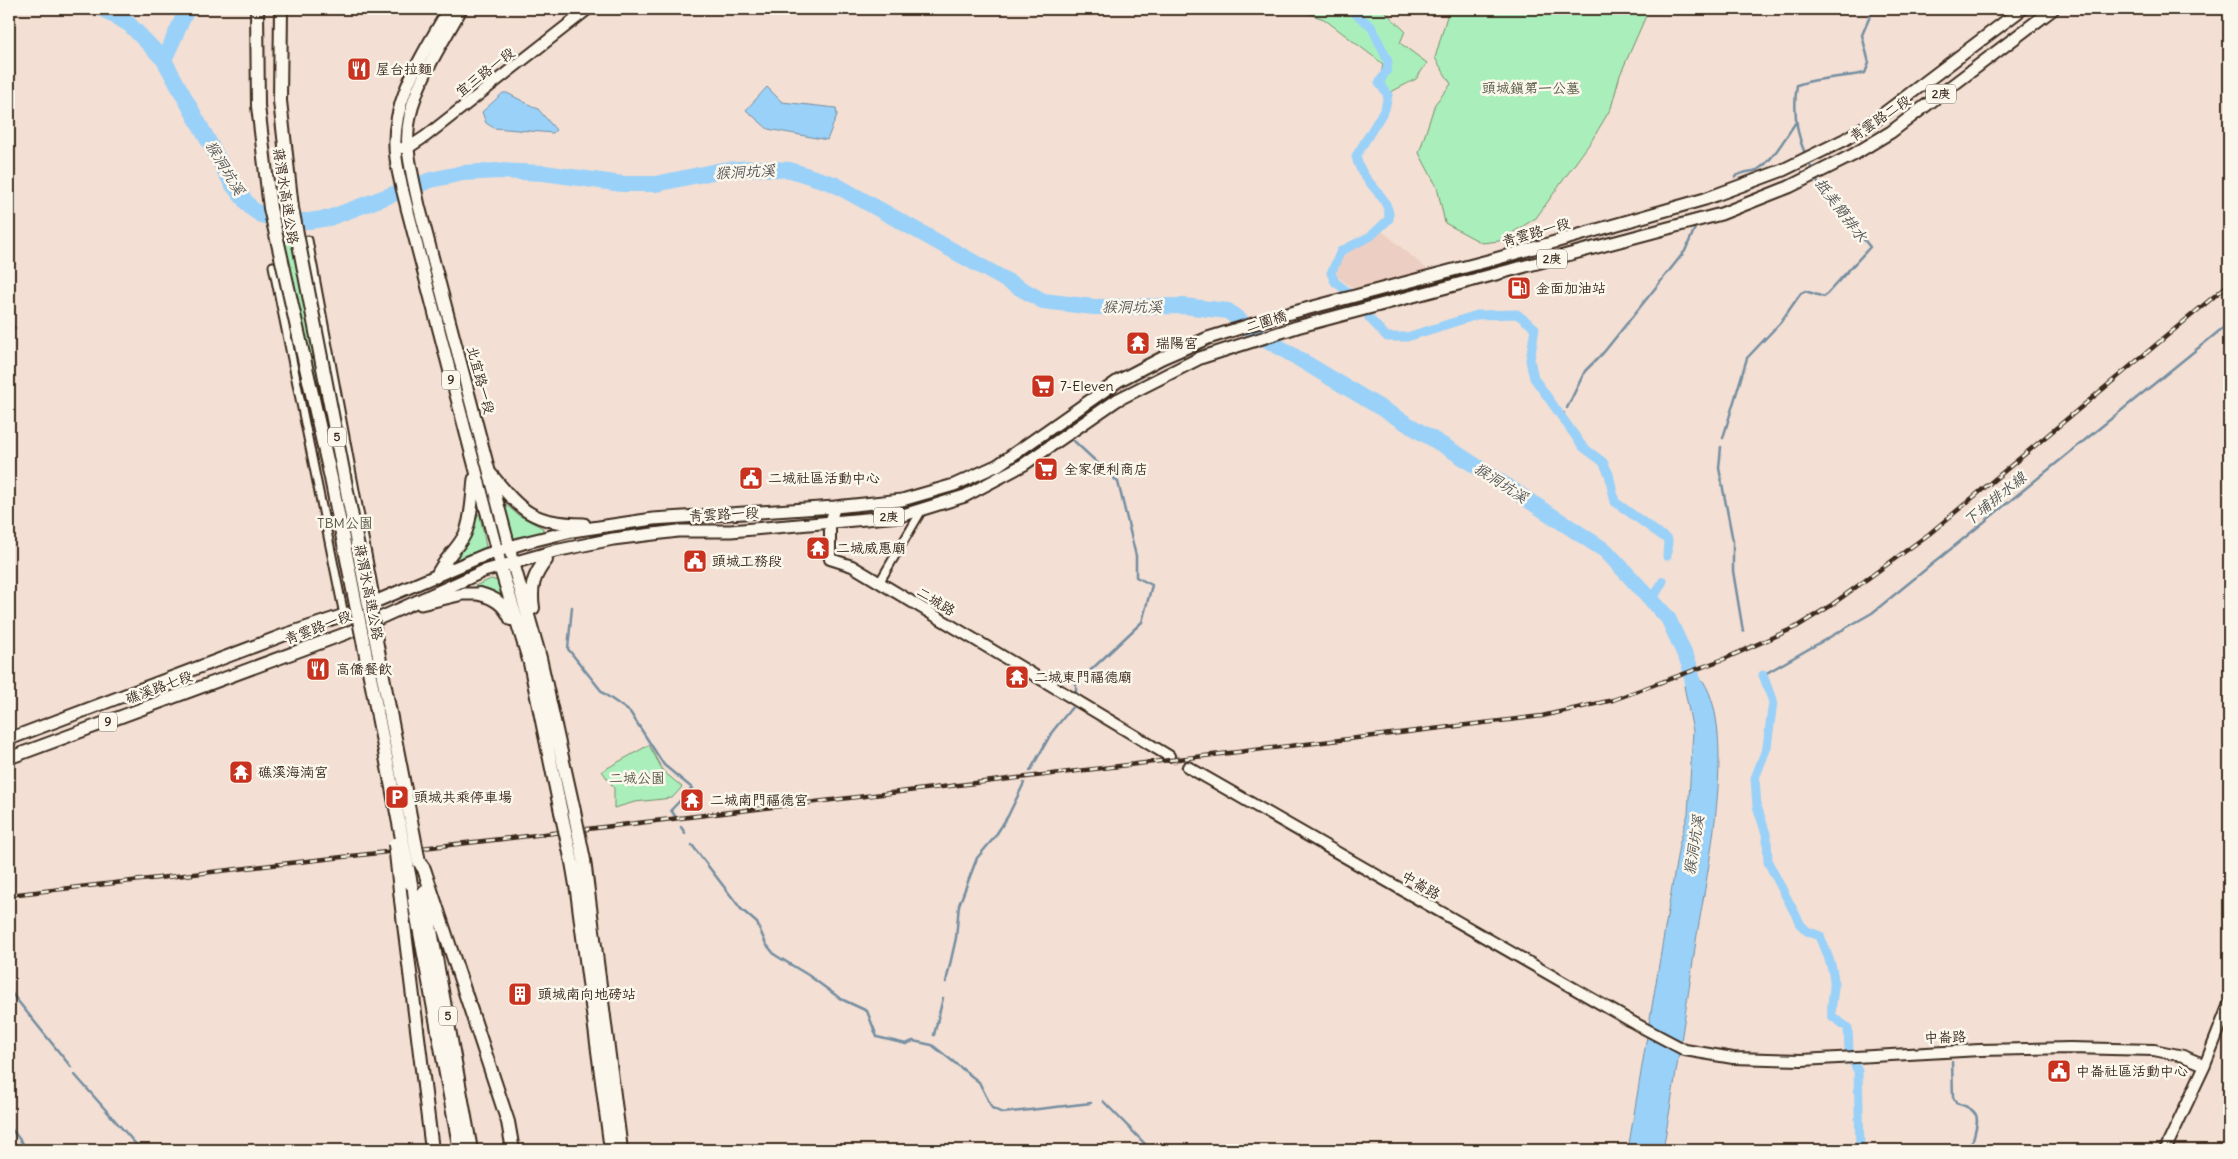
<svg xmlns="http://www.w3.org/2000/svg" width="2238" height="1159" font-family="Delius,'LXGW WenKai TC',sans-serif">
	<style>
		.built { fill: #edcec2 }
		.green { fill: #aaefbb; stroke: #728c6c }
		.water { fill: #9ad1f9; stroke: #748ea1 }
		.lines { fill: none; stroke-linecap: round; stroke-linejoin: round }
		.stream { stroke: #748ea1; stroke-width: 2.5 }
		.canal { stroke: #9ad1f9; stroke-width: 9 }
		.river { stroke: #9ad1f9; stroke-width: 16 }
		.secondary-tunnel { stroke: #cebbaf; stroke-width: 10; stroke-dasharray: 10 5; stroke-linecap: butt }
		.street-casing { stroke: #3b2a1e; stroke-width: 11 }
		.secondary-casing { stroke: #3b2a1e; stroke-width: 14 }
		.primary-casing { stroke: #3b2a1e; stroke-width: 15 }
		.highway-casing { stroke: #3b2a1e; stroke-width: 16 }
		.street { stroke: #fbf7ec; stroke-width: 7 }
		.secondary { stroke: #fbf7ec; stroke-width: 10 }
		.primary { stroke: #fbf7ec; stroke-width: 11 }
		.highway { stroke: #fbf7ec; stroke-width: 12 }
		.rail-casing { stroke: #3b2a1e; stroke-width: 4.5 }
		.rail { stroke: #fbf7ec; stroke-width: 2.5; stroke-dasharray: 8; stroke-linecap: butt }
		.highway-bridge-casing { stroke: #3b2a1e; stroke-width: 16; stroke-linecap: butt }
		.highway-bridge { stroke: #fbf7ec; stroke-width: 12 }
		.labels { text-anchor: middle; stroke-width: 5; stroke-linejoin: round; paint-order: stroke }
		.shield { fill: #fbf7ec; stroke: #75685c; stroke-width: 1 }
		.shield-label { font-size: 12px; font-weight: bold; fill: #3b2a1e }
		.poi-label { font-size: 14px; fill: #3b2a1e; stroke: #fbf7ec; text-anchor: start }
		.street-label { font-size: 14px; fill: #3b2a1e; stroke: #fbf7ec }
		.park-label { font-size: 14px; fill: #575b45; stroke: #fbf7ec }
		.water-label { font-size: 15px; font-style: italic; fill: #535455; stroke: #fbf7ec }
	</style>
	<rect width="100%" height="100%" fill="#f3dfd3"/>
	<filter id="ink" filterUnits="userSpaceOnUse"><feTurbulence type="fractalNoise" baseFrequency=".02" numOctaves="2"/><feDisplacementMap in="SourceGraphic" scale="10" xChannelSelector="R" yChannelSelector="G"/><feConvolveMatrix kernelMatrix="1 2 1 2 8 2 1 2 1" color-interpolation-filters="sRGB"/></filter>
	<g filter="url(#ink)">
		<!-- built -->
		<path class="built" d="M1381 230 1428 270 1356 290 1336 276 1338 264 1343 256Z"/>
		<!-- green -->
		<path class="green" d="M1303 9H1382L1405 31 1400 43 1427 63 1416 79 1385 95 1379 85 1383 64 1324 19 1309 14Z
			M1449 9H1649L1620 75 1611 108 1592 140 1536 218 1499 241 1482 243 1445 223 1437 187 1419 153 1435 104 1451 84 1435 58Z
			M271 235 304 246 333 399 309 423Z
			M504 503 518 515 543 528V532L511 540Z
			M478 514 480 515 486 547 464 559 456 556 466 543Z
			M491 579 498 581 508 607 474 589 475 586Z
			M649 745 663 771 682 787 672 798 635 802 614 808V788L602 771Z"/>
		<!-- water -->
		<path class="water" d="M767 87 782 102 836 108 837 115 827 140 768 129 746 110Z
			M503 93H507L538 109 556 130 553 133 494 128 486 123 482 112Z
			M1703 681C1738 734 1706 878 1696 941 1686 1011 1675 1081 1663 1150H1628L1679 845 1688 814 1693 731 1684 686Z"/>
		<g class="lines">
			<!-- stream -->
			<path class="stream" d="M1806 156C1796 133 1793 109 1797 85 1819 77 1842 78 1865 73L1869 63 1862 35 1873 9
				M1808 161 1813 172
				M1735 177C1742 170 1750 173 1757 170 1772 162 1787 135 1796 122
				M9 322 15 328
				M1567 408 1585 371 1604 352 1685 251 1695 228
				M1561 419 1564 413
				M1723 438 1747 358 1780 323 1801 293 1805 291 1824 297 1870 247 1818 183 1815 177
				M1074 441 1118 482 1136 556V577L1152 585 1142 622 1076 684V694
				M1721 447 1719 468 1733 541V571L1743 631
				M572 607 568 649 603 693 630 712 664 765 692 788 671 810 675 816
				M1763 675 1872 613 2229 323
				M1030 771 1052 732 1073 706 1074 701
				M681 827 685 833
				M692 845 741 909 757 923 766 944 775 955 808 975 841 999 867 1011 877 1037 906 1044 913 1041 932 1045 979 1082 992 1108 1003 1113 1091 1103
				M946 982 956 938 959 905 977 858 994 838 1008 816 1024 783
				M9 990 71 1067
				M934 1035 943 998
				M1952 1062 1953 1097 1956 1103C1989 1112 1974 1125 1971 1150
				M75 1075 141 1150
				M1103 1101 1151 1150
				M9 1126 28 1150"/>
			<!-- canal -->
			<path class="canal" d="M1347 291 1335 282 1331 273 1341 251 1371 236 1389 219C1391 195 1361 184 1356 156L1385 109 1388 95 1379 83 1387 70 1388 61 1371 26 1349 9
				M1369 318 1387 337H1407L1477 315 1517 314 1535 328 1530 360 1534 378 1583 447 1603 462 1609 474 1615 502 1668 540 1667 556
				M1653 599 1663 581
				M1763 675 1773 702 1767 747 1755 778 1757 806 1767 837 1768 862 1801 925 1807 931 1820 936C1826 951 1833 966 1834 981 1835 993 1830 1004 1832 1016L1848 1028 1849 1051
				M1852 1060 1858 1071 1860 1150"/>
			<!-- river -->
			<path class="river" d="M103 9 129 24 164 60 232 184 251 208 261 215 284 221H309L329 218 431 180 463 173 498 171 544 173 622 184H656L722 170 754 168 790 170 834 184 1043 301 1094 307 1183 306 1228 311 1254 332 1456 453 1606 551 1668 618 1690 666 1697 705
				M164 60 187 9"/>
			<!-- secondary-tunnel -->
			<path class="secondary-tunnel" d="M1169 756 1188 767"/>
			<!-- street casing -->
			<g class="street-casing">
				<path id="street" d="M308 240 376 602
					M273 266 344 615
					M879 583 922 510"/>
			</g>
			<!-- secondary casing -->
			<g class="secondary-casing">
				<path id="secondary" d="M402 148H408L426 136 588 9
					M835 507 830 523V559L852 566 1169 756
					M1188 767 1636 1024 1685 1050 1733 1058 1802 1060 1980 1050 2070 1048 2154 1050 2183 1056 2205 1065
					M2165 1150 2205 1065 2229 1004"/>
			</g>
			<!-- primary casing -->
			<g class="primary-casing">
				<path id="primary" d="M449 9C423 54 388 104 396 158 398 175 403 191 407 208L499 559
					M461 9C438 52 403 98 408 149 410 168 415 187 419 206L511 554
					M491 474C522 512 532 523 584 524
					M436 577C442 561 457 550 465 534 472 518 472 496 474 479
					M421 604 463 594H480
					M9 739 284 635 344 615 485 555 523 543 572 531 653 519 835 507 902 500 954 485 998 465 1118 381 1162 358 1208 338 1279 316 1495 259 1705 199 1783 170 1844 140 1874 121 2022 9
					M9 758 347 633 484 571 555 551 613 539 678 531H731L900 516 965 496 1023 465 1117 400 1200 358 1297 327 1721 214 1789 187 1853 155 1891 132 2053 9"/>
			</g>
			<!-- highway casing -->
			<g class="highway-casing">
				<path id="highway" d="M513 563 540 658 574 811
					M500 566 530 663 561 812
					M480 594C495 598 504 604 511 619
					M533 608C530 588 533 576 546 560
					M584 860 621 1150
					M419 862 424 869 508 1122 513 1150
					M572 862 577 891 611 1150
					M411 884 460 1150
					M424 892 471 1150
					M401 900 432 1150"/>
			</g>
			<!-- street -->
			<use href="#street" class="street"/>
			<!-- secondary -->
			<use href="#secondary" class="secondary"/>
			<!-- primary -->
			<use href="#primary" class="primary"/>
			<!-- highway -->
			<use href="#highway" class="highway"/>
			<!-- rail casing -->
			<g class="rail-casing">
				<path id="rail" d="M9 895 528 836 1542 716 1613 700 1724 659 1796 627 1830 606 1929 534 2229 284"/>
			</g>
			<!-- rail -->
			<use href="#rail" class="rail"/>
			<!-- highway-bridge casing -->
			<g class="highway-bridge-casing">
				<path id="highway-bridge" d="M257 9 258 106 270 208 331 478 411 884
					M281 9 280 101 292 208 419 862
					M574 811 584 860
					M561 812 572 862
					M395 844 401 900"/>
			</g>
			<!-- highway-bridge -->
			<use href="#highway-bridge" class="highway-bridge"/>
		</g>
	</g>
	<!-- icons -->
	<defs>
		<g id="restaurant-square" transform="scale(1.25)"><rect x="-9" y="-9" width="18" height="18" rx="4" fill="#c8321e" stroke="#fbf7ec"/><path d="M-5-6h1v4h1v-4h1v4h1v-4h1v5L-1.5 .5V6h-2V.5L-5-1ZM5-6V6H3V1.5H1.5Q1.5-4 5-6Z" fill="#fff"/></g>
		<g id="fuel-square" transform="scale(1.25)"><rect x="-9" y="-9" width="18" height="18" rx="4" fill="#c8321e" stroke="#fbf7ec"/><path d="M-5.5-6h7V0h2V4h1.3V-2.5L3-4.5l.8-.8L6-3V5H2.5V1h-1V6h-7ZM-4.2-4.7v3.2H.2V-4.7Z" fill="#fff"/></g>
		<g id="temple-square" transform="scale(1.25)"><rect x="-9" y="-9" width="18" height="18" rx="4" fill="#c8321e" stroke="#fbf7ec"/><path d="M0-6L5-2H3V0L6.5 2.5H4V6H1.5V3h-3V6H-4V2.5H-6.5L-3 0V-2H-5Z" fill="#fff"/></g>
		<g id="supermarket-square" transform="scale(1.25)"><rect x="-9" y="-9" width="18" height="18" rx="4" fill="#c8321e" stroke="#fbf7ec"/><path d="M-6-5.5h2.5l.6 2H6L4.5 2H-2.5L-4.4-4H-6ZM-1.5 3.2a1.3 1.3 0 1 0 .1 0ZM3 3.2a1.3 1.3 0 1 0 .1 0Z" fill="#fff"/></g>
		<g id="civic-square" transform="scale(1.25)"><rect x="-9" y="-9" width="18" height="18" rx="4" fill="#c8321e" stroke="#fbf7ec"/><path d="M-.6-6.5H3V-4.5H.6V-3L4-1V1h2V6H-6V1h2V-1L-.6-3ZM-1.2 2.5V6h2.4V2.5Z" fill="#fff"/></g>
		<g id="parking-square" transform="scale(1.25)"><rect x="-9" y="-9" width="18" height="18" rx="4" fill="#c8321e" stroke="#fbf7ec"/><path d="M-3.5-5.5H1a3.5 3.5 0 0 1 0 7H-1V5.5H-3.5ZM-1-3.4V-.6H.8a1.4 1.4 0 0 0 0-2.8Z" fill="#fff"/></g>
		<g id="building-square" transform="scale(1.25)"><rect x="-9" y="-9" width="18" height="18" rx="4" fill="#c8321e" stroke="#fbf7ec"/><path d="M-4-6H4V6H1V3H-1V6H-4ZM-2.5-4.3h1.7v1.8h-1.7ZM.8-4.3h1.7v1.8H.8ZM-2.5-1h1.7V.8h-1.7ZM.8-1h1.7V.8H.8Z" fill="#fff"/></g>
	</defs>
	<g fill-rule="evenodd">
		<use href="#restaurant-square" x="359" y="69"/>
		<use href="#fuel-square" x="1519" y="288"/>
		<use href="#temple-square" x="1138" y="343"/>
		<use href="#supermarket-square" x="1043" y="386"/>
		<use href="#supermarket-square" x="1046" y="469"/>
		<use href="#civic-square" x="751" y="478"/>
		<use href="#temple-square" x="818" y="548"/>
		<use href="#civic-square" x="695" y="561"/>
		<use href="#restaurant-square" x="318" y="669"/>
		<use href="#temple-square" x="1017" y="677"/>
		<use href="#temple-square" x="241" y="772"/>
		<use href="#parking-square" x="397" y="797"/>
		<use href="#temple-square" x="692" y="800"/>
		<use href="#building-square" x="520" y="994"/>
		<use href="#civic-square" x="2059" y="1071"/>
	</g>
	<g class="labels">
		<!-- shield labels -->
		<g class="shield">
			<rect x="1926" y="84.5" width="30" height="19" rx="4"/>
			<rect x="1537" y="249.5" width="30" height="19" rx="4"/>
			<rect x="442" y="370.5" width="18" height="19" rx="4"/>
			<rect x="328" y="427.5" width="18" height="19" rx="4"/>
			<rect x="874" y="507.5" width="30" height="19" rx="4"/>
			<rect x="99" y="712.5" width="18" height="19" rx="4"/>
			<rect x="439" y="1006.5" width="18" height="19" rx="4"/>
		</g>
		<g class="shield-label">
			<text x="1941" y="98">2庚</text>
			<text x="1552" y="263">2庚</text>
			<text x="451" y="384">9</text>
			<text x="337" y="441">5</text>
			<text x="889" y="521">2庚</text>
			<text x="108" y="726">9</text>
			<text x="448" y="1020">5</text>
		</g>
		<!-- poi labels -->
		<g class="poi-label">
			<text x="376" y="74">屋台拉麵</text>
			<text x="1536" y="293">金面加油站</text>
			<text x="1156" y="348">瑞陽宮</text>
			<text x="1060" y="391">7-Eleven</text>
			<text x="1064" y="474">全家便利商店</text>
			<text x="768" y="483">二城社區活動中心</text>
			<text x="836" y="553">二城威惠廟</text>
			<text x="712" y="566">頭城工務段</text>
			<text x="336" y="674">高僑餐飲</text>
			<text x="1034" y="682">二城東門福德廟</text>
			<text x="258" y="777">礁溪海湳宮</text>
			<text x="414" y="802">頭城共乘停車場</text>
			<text x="710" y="805">二城南門福德宮</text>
			<text x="538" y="999">頭城南向地磅站</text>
			<text x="2076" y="1076">中崙社區活動中心</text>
		</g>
		<!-- street labels -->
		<g class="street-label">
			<text transform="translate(485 72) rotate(-38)" y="5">宜三路一段</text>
			<text transform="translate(1880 118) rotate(-34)" y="5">青雲路二段</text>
			<text transform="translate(286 196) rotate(81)" y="5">蔣渭水高速公路</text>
			<text transform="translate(1536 232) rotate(-16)" y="5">青雲路一段</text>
			<text transform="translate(1266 321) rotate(-17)" y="5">二圍橋</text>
			<text transform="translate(481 380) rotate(75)" y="5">北宜路一段</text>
			<text transform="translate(724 514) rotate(-3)" y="5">青雲路一段</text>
			<text transform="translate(369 592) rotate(79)" y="5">蔣渭水高速公路</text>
			<text transform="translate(936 601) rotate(31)" y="5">二城路</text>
			<text transform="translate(318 627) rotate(-21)" y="5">青雲路一段</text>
			<text transform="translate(159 687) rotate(-20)" y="5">礁溪路七段</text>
			<text transform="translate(1421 885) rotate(30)" y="5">中崙路</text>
			<text transform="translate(1945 1037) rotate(-2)" y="5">中崙路</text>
		</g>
		<!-- park labels -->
		<g class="park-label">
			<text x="1531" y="93">頭城鎮第一公墓</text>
			<text x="345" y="528">TBM公園</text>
			<text x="637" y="783">二城公園</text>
		</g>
		<!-- water labels -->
		<g class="water-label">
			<text transform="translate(225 168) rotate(59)" y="5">猴洞坑溪</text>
			<text transform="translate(745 172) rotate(-3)" y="5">猴洞坑溪</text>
			<text transform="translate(1841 210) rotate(53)" y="5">抵美簡排水</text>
			<text x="1132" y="312">猴洞坑溪</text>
			<text transform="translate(1501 483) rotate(33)" y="5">猴洞坑溪</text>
			<text transform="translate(1995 499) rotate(-39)" y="5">下埔排水線</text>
			<text transform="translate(1694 845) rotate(-81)" y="5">猴洞坑溪</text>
		</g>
	</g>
	<!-- margin -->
	<rect width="2238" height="1159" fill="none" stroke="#fbf7ec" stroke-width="30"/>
	<rect x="15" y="15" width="2208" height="1129" fill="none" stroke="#3b2a1e" stroke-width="2" filter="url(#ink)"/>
</svg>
